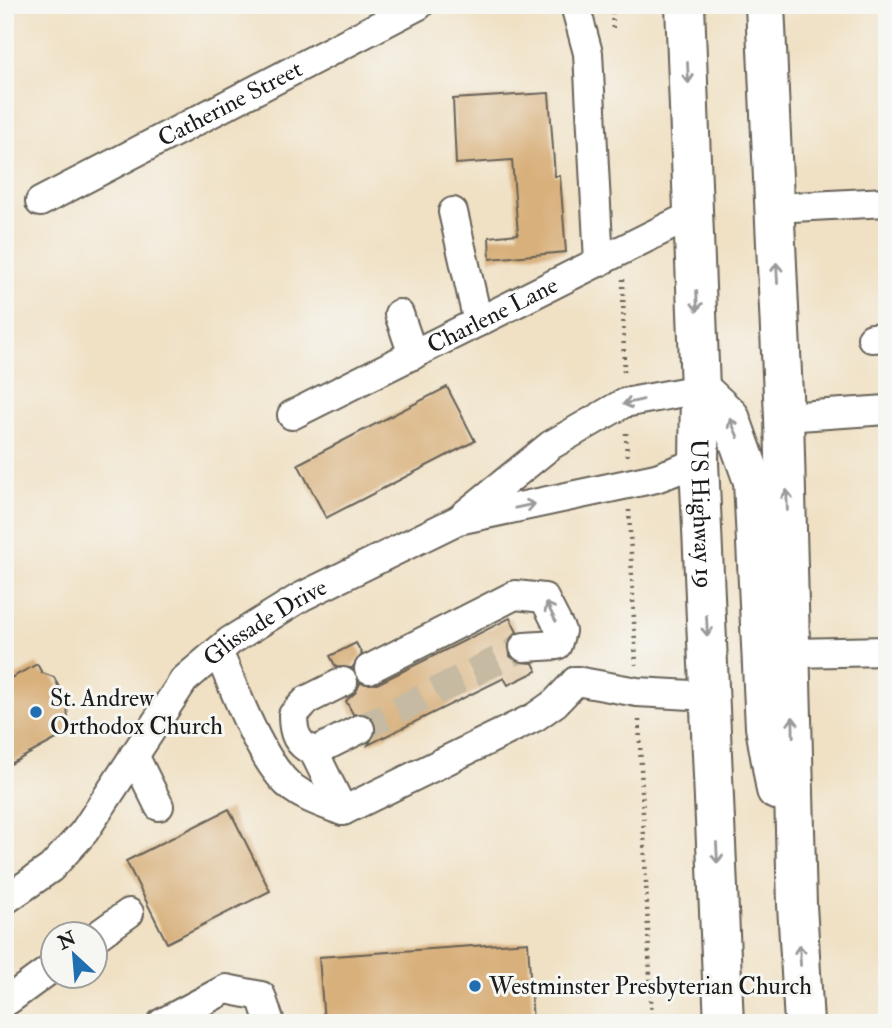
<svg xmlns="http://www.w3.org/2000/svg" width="892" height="1028" font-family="'IM FELL Double Pica',serif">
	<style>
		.building { fill: #d8b07b }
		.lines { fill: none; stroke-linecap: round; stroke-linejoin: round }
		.minor-tunnel { stroke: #c6baa3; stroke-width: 28; stroke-dasharray: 28 14; stroke-linecap: butt }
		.minor-casing { stroke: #666157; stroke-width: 32 }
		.highway-casing { stroke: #666157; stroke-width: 42 }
		.path { stroke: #666157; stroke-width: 4.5; stroke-dasharray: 2 5; stroke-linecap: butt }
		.minor { stroke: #fff; stroke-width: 28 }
		.highway { stroke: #fff; stroke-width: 38 }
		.oneway { stroke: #999 }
		.poi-dot { fill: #1f6fb2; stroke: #f6f6f2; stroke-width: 2.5 }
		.labels { text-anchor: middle; stroke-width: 6; stroke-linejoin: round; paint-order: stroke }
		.street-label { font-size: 24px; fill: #1c1c1c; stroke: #f6f6f2 }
		.poi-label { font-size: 24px; fill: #1c1c1c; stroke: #f6f6f2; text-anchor: start }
	</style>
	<rect width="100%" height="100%" fill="#f6f6f2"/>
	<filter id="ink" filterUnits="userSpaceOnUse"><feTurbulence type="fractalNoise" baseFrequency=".0143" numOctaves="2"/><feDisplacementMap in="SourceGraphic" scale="14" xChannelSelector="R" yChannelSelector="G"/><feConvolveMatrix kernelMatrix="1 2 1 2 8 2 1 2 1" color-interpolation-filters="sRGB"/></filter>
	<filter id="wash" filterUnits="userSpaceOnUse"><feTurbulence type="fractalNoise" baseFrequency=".00686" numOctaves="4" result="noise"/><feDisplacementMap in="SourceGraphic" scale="28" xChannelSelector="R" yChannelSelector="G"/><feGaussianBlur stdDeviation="1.57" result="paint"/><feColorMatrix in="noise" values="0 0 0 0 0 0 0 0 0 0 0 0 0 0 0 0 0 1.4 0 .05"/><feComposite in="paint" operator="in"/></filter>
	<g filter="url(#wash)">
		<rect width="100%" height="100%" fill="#f0e1c5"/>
		<g id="blocks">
			<!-- building -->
			<path class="building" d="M549 93 555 176H560L566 252 490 259 489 237 518 234 512 160 456 164 453 99Z
				M447 387 475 441 326 518 298 464Z
				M510 618 517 632 509 640 510 656 517 662 533 663 537 671 508 685 504 678 368 745 376 731 375 722 369 715 353 714 346 701 356 692 360 683 377 684Z
				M356 643 362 654 352 668 336 667 330 656Z
				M37 664 42 673 54 677 67 704 68 721 73 730 5 767V681Z
				M229 809 270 891 167 943 126 861Z
				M528 942 533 1023H324L319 957Z"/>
		</g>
	</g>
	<g filter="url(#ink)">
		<use href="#blocks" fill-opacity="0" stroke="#666157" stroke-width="2"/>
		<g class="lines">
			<!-- minor-tunnel -->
			<path class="minor-tunnel" d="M360 729 524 647"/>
			<!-- minor casing -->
			<g class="minor-casing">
				<g id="minor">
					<path d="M575 5 588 53 599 262"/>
					<path id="s1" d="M40 202 419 5"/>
					<path d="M774 208 887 202"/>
					<path d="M453 212 478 322"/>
					<path d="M399 314 413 355"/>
					<path d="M872 338 887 337"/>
					<path id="s2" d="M292 415 694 214"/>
					<path d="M784 417 887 410"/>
					<path d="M463 516 551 445 624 403 700 389"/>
					<path d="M218 652C237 693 253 743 282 778 296 795 323 804 343 811L535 717 555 703 576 681"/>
					<path d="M792 653 887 651"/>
					<path d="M369 669 515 595 544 598 561 631 557 645 524 647"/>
					<path d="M576 681 637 692 710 696"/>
					<path d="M343 682 307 700 293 715C293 734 297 744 314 752L360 729"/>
					<path d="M314 752 343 811"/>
					<path d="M134 755 159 806"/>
					<path id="s3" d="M5 900 51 868 84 832 184 680 230 641 301 597 458 520 656 478 699 462"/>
					<path d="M94 938 129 913"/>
					<path d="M7 1001 52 968"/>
					<path d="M162 1023 226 989 261 996 270 1023"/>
				</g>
			</g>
			<!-- highway casing -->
			<g class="highway-casing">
				<g id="highway">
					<path id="s4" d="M685 5 700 389 699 462 724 1023"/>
					<path d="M765 5 784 417 797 905 804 1023"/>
					<path d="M700 389 730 417 753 481 765 727 776 790"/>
				</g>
			</g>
			<!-- path -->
			<path class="path" d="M612 5 613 32
				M623 279 624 375
				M626 433 627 459
				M629 510 636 665
				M639 720 652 1023"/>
			<!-- minor -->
			<use href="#minor" class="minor"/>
			<!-- highway -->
			<use href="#highway" class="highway"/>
		</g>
		<!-- one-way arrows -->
		<defs><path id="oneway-shaft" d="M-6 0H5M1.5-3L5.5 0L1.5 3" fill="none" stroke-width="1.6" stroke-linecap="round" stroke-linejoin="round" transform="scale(1.75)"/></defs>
		<g class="oneway">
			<use href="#oneway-shaft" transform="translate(688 73) rotate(87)"/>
			<use href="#oneway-shaft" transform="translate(777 273) rotate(-93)"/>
			<use href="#oneway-shaft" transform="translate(697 301) rotate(88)"/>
			<use href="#oneway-shaft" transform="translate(633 402) rotate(167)"/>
			<use href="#oneway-shaft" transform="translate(734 428) rotate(-114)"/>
			<use href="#oneway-shaft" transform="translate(787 500) rotate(-92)"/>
			<use href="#oneway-shaft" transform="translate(525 506) rotate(-12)"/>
			<use href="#oneway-shaft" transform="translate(551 612) rotate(-117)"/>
			<use href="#oneway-shaft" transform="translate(707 626) rotate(87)"/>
			<use href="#oneway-shaft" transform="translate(793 727) rotate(-91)"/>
			<use href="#oneway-shaft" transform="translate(717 853) rotate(87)"/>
			<use href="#oneway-shaft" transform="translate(800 955) rotate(-93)"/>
		</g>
	</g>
	<!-- markers -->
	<g class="poi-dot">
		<circle cx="36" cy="712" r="7"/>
		<circle cx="475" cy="986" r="7"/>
	</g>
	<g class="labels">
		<!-- street labels -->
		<g class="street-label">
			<text dy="8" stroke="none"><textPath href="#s1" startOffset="214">Catherine Street</textPath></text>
			<text dy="8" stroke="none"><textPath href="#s2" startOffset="224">Charlene Lane</textPath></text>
			<text dy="8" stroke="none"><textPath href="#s4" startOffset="509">US Highway 19</textPath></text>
			<text dy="8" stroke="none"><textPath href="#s3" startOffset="387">Glissade Drive</textPath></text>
		</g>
		<!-- poi labels -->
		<g class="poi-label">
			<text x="50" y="706">St. Andrew<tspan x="50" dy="28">Orthodox Church</tspan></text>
			<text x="489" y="994">Westminster Presbyterian Church</text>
		</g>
	</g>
	<!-- margin -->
	<rect width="892" height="1028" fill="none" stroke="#f6f6f2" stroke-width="28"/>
	<!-- north arrow -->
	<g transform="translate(74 955) rotate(334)"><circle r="33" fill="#f6f6f2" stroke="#9f9f9c" stroke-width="2"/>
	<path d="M0-5L12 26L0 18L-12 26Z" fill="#1f6fb2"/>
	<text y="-10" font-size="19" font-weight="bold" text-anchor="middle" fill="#1c1c1c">N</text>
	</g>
</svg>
